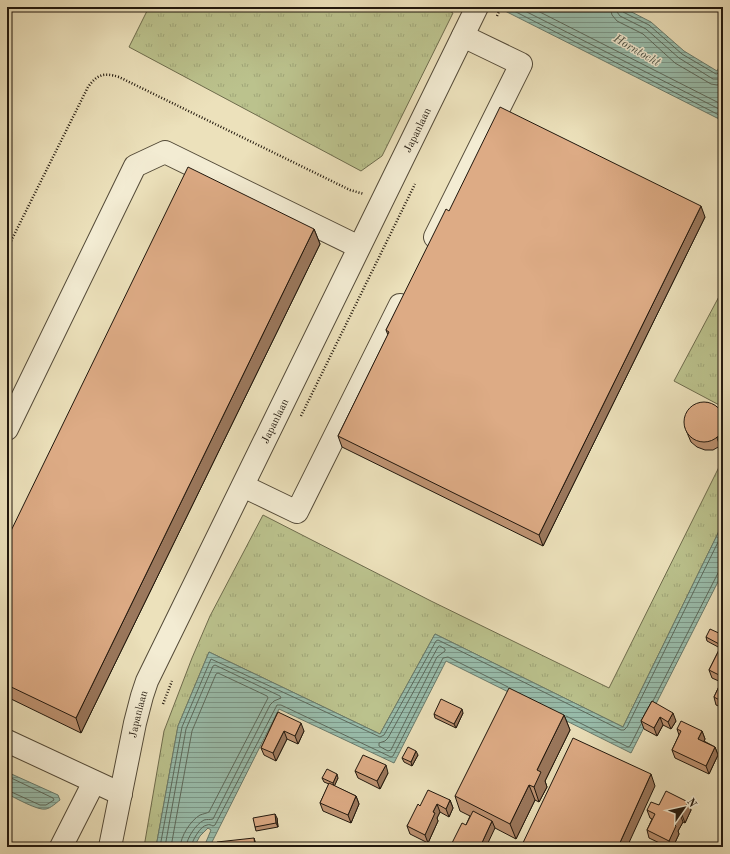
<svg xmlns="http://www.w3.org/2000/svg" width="730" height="854" font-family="'Old Standard TT',serif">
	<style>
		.grass { fill: url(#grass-tufts); stroke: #6e6c4d }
		.water { fill: url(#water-rules); stroke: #697b6d }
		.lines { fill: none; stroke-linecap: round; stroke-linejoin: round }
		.shore { stroke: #5c6a5d; stroke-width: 1 }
		.minor-casing { stroke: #534a38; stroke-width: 24 }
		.path { stroke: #20170d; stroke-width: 2.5; stroke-dasharray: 1 2; stroke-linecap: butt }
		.minor { stroke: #f3ecd3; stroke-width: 22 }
		.wall { fill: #be9372; stroke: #20170d }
		.shaded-wall { fill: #9b785d; stroke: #20170d }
		.building { fill: #ddab85; stroke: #20170d }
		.labels { text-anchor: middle; stroke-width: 3; stroke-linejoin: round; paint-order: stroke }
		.street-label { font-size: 11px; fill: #20170d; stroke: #f3ecd3 }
		.water-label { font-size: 12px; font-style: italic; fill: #4a5145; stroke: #f3ecd3 }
	</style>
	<defs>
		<pattern id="grass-tufts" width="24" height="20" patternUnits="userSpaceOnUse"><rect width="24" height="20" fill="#bbc28d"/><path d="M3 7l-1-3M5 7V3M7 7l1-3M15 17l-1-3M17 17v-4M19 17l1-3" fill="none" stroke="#a0a678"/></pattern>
		<pattern id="water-rules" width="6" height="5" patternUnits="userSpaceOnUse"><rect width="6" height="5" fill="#99bead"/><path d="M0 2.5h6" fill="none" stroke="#7c998b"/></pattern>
	</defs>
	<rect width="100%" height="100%" fill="#ece1bb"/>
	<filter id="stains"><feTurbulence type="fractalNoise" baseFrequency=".005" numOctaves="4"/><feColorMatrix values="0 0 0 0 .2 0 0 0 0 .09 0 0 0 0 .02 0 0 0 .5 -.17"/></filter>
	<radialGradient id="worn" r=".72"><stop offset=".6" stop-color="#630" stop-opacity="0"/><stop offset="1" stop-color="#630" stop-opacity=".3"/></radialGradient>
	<!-- grass -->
	<path class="grass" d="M149 7H442L453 13 382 156 361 171 129 47Z
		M723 289V407L674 381Z
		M723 459V523L623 727 435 634 380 734 209 652 178 726 156 847H144L164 731 192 658 210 616 263 515 431 601 609 688Z"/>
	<!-- water -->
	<path class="water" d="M508 7H622L651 22 684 51 717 71 723 60V121L505 11Z
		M723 523V572L631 753 446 661 394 763 279 709 210 846 206 842 211 830 208 828 200 836 194 847H156L178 726 209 652 380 734 435 634 623 727Z
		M7 772 58 795 60 800C56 803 51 808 46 809 38 811 16 798 7 794Z"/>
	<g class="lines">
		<!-- shore -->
		<path class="shore" d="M511 7 512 10 723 117
			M517 7 723 111
			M530 7 723 105
			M610 7 612 15 617 21 643 34 675 63 711 84 717 85 723 84
			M616 7 617 12 620 16 646 29 679 58 713 79H718L723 77
			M621 7 623 12 649 25 682 54 716 74 720 73 723 69
			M440 646 445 649V651L437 657 391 750 388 751 379 746V743L385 741 388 738 438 647Z
			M653 701 718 573 723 571
			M566 716 628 747 630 746 641 724
			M7 776 53 798 54 800 46 805H40L7 790
			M160 847 182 727 211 659 380 737 384 735 436 641 438 640 621 730H624L627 727 723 532
			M165 847 186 729 213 666 215 665 280 696 281 698 274 701 270 705 213 819C210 820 207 819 204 820 195 825 187 838 186 847
			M171 847 192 731 216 674 218 673 267 696 268 698 209 812C207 813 203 814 200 815 190 821 181 836 180 847
			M191 847C192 841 200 826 207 825 209 824 211 825 213 826L215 825 277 705H281L391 757 393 756 443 658 448 657 508 687"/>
		<!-- minor casing -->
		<g class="minor-casing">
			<g id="minor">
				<path d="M435 237 521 64 463 36"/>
				<path d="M7 429 135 166 165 152 359 247"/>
				<path d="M243 486 297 512 400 305"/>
				<path d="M7 741 121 794"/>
				<path d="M61 847 94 782"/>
				<path id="s1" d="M110 847 135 723 142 696 147 681 477 7"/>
			</g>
		</g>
		<!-- path -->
		<path class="path" d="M497 16 501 7
			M7 249 88 87C97 75 103 72 119 77L350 190 364 194
			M301 416 415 184
			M163 704 172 681"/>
		<!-- minor -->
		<use href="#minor" class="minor"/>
	</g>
	<!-- wall -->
	<path class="wall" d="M715 7H723V11Z
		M449 211 705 217 543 546 342 447 338 436 388 335 386 330Z
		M314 229 320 244 81 733 7 697V539Z
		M707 402 720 446 713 450H705L697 447 691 442 688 435 685 427Z
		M723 635V708L716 705 714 697 721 682 712 678 709 670 720 648 707 641 706 637Z
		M652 701 676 721 671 729 663 725 657 736 644 729 641 721Z
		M278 712 304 731 298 744 287 739 276 761 264 755 261 748Z
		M463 713 456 728 435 718 434 714Z
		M564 715 570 730 545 781 547 787 539 802 535 800 516 839 495 828 466 825 470 816 460 811 455 796Z
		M677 729 702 731 705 739 704 741 715 747 718 755 709 774 675 758 672 750 679 735Z
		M418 755 412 766 404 762 402 758Z
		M355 771 388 773 380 789 358 778Z
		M322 778H338L334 786 356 796 359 804 351 823 323 811 320 803 329 784 324 782Z
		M450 800 453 808 449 817 440 812 437 818 438 821 428 843 410 834 407 826 420 806Z
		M688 802 691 810 685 823 683 822 678 831 679 834 673 847H668L649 838 647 830 652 819 650 818 647 810 659 805Z
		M277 818 278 827 256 831 255 827Z"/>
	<!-- shaded-wall -->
	<path class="shaded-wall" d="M701 206 705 217 543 546 539 535Z
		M314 229 320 244 81 733 76 718Z
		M723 430V443L720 446 717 438Z
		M462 709 463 713 456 728 454 724Z
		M673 713 676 721 671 729 668 722Z
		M564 715 570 730 545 781 547 787 539 802 534 787 537 770Z
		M660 717 663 725 657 736 654 728Z
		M301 723 304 731 298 744 295 736Z
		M284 731 287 739 276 761 273 753Z
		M702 731 705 739 701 747 698 739Z
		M715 747 718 755 709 774 706 766Z
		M416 751 418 755 412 766 411 762Z
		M386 765 388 773 380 789 377 781Z
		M337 774 338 778 334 787 333 783Z
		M651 774 655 786 627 847H618Z
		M529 785 535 800 516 839 510 824Z
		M356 796 359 804 351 823 348 815Z
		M450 800 453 808 449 817 446 809Z
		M688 802 691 810 685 823 682 815Z
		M437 804 440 812 437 818 438 821 428 843 425 835 433 812Z
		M275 814 277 818 278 827 276 823Z
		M680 814 683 822 678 831 679 834 673 847H671L669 841 675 825Z
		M492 821 495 828 486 847H480Z
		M254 838 257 847H255Z"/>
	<!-- building -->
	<path class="building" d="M500 107 701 206 539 535 338 436 389 332 386 330 446 209 449 211 450 209Z
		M188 167 314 229 76 718 7 685V539Z
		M684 422a20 20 0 1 1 40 0a20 20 0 1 1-40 0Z
		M710 629 723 635V641L721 645 706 637Z
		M723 642V677L709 670Z
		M723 678V702L714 697Z
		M509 688 564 715 537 770 541 772 534 787 529 785 510 824 455 796Z
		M441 699 462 709 454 724 434 714Z
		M652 701 673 713 668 722 660 717 654 728 641 721Z
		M278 712 301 723 295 736 284 731 273 753 261 748Z
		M681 721 702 731 698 739 715 747 706 766 672 750 681 731 677 729Z
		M573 738 651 774 618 847H521Z
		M408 747 416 751 411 762 402 758Z
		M363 755 386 765 377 781 355 771Z
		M327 769 337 774 333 783 322 778Z
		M329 783 356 796 348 815 320 803Z
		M428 790 450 800 446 809 437 804 433 812 435 813 425 835 407 826 418 804 420 806Z
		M666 791 688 802 682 815 680 814 675 825 676 826 669 841 647 830 655 814 647 810 651 802 659 805Z
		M473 811 492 821 480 847H450L462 823 466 825Z
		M275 814 276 823 255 827 253 818Z
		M254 838 255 847H218L217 842Z"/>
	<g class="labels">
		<!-- street labels -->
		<g class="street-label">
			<text dy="4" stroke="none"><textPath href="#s1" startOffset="784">Japanlaan</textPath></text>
			<text dy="4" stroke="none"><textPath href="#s1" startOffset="460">Japanlaan</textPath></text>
			<text dy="4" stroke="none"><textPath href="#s1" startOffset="136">Japanlaan</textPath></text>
		</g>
		<!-- water labels -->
		<g class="water-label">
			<text transform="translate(637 50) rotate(30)" y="4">Horntocht</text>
		</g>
	</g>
	<!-- margin -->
	<rect width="730" height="854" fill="none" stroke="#ece1bb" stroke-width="24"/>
	<rect x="8" y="8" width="714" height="838" fill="none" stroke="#20170d" stroke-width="2"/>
	<rect x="12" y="12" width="706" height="830" fill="none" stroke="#20170d"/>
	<!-- north arrow -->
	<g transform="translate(684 808) rotate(56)" stroke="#f3ecd3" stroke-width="3" paint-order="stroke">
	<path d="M0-3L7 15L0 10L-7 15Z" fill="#20170d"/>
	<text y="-6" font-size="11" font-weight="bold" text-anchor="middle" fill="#20170d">N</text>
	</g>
	<rect width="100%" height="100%" filter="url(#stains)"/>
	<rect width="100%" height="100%" fill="url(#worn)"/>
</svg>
